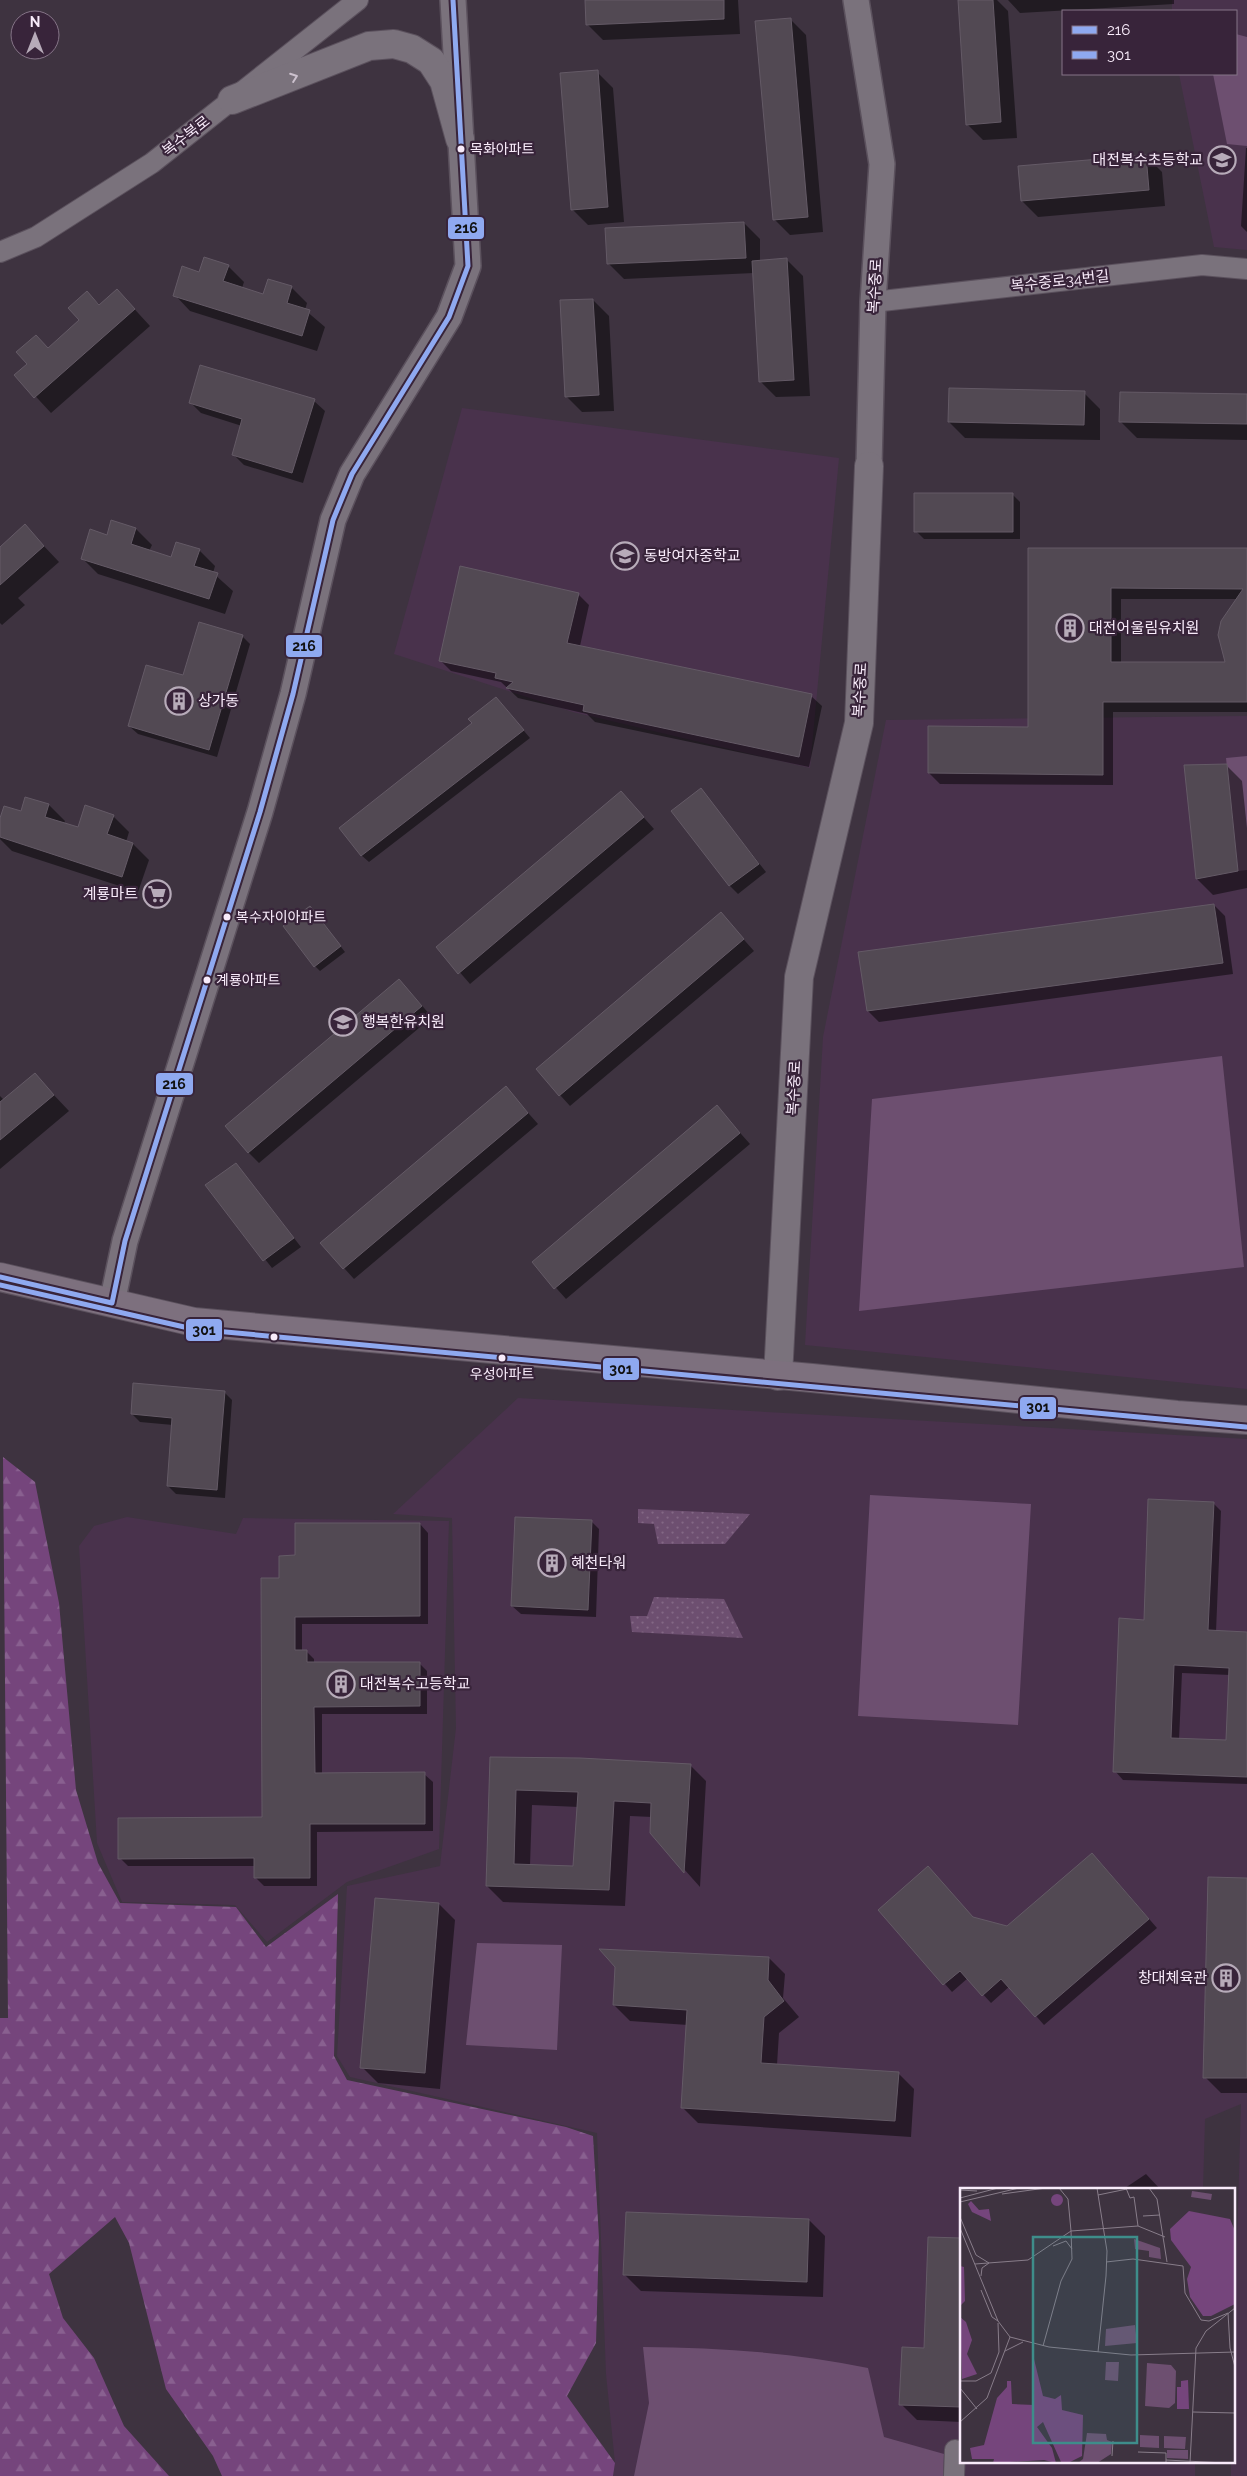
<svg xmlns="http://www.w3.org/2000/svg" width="1247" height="2476" font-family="Raleway,'Noto Sans KR',sans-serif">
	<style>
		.built { fill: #49324c }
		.grass { fill: #6d4f70 }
		.forest { fill: url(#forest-firs) }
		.park { fill: url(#park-dots) }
		.shadow { fill: #0007; fill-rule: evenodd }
		.building { fill: #524953; stroke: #645a66; fill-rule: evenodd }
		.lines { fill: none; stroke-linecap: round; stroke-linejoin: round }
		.minor-casing { stroke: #5b515d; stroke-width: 22 }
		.tertiary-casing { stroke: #5b515d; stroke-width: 28 }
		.secondary-casing { stroke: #5b515d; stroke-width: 30 }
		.primary-casing { stroke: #5b515d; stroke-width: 30 }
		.minor { stroke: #7a727c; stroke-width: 20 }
		.tertiary { stroke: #7a727c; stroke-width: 25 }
		.secondary { stroke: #7a727c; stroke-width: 28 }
		.primary { stroke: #7d707e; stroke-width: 28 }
		.bus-1-casing { stroke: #38243a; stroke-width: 9 }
		.bus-2-casing { stroke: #38243a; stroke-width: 9 }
		.bus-1 { stroke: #8fa9f0; stroke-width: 5 }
		.bus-2 { stroke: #8fa9f0; stroke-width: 5 }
		.oneway { stroke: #ccc1ce }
		.bus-dot { fill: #f8ebfa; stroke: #38243a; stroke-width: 2 }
		.labels { text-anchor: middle; stroke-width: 4.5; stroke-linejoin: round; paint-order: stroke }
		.bus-label { font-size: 14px; fill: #f8ebfa; stroke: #38243a; text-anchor: start }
		.street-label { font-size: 15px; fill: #f8ebfa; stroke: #38243a }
		.poi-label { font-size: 15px; fill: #f8ebfa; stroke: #38243a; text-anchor: start }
		.inset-road { fill: none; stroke: #887d8a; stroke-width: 1 }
		.view { fill: #3e8d8a; fill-opacity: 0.15; stroke: #3e8d8a; stroke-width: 2.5 }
		.inset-edge { fill: none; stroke: #f8ebfa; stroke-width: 2.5 }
		.line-badge { stroke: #38243a; stroke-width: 2 }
		.pale-badge-label { font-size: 14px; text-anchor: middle; font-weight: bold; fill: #111 }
	</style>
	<defs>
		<pattern id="forest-firs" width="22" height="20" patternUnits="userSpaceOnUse" patternTransform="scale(1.25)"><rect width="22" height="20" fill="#75457c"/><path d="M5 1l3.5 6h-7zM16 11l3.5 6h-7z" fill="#896090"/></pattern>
		<pattern id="park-dots" width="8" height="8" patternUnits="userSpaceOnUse" patternTransform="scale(1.25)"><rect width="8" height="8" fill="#6d4f70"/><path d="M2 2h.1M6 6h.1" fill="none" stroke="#836885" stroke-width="1.8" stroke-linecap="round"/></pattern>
	</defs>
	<rect width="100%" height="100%" fill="#3e3340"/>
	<!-- built -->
	<path class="built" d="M1172 0H1247V250L1214 247 1179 74H1236V11H1172Z
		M462 408 839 458 810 768 573 712 394 654Z
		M1247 716V1389L805 1345 823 1037 886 720Z
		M518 1398 1247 1439V2476H1231V2462H1233V2383L1241 2104 1205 2119 1203 2190H961V2462H1195V2476H613L615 2463 606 2374 597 2133 350 2077 337 2056 347 1886 440 1866 456 1728 452 1518 393 1514Z
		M127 1517 236 1534 243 1518 449 1521 439 1849 347 1882 267 1942 235 1905 122 1902 97 1843 79 1546 94 1526Z"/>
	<!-- grass -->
	<path class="grass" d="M1236 34 1247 37V146L1227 144 1213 74H1236Z
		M1247 756V870L1238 871 1226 758Z
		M1222 1056 1244 1267 859 1311 872 1099Z
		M870 1495 1031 1504 1018 1725 858 1716Z
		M477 1943 562 1945 557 2050 466 2045Z
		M643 2347C719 2348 793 2352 868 2368L884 2437 944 2454 943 2476H634L649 2403Z"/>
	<!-- forest -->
	<path class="forest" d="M3 1457 35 1482 59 1603 76 1790 98 1863 120 1903 236 1907 266 1947 338 1894 334 2056 347 2080 566 2127 593 2136 599 2238 596 2343 567 2396 615 2463 613 2476H222L213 2456 166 2389 129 2243 115 2217 49 2274 63 2318 94 2358 124 2426 169 2476H0V2018H8Z"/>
	<!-- park -->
	<path class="park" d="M638 1509 750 1514 725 1544H658L654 1524 638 1523Z
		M654 1597 724 1599 743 1638 632 1632 630 1616H647Z"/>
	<!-- shadow -->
	<path class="shadow" d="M586 0H738L740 34 603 40 587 24Z
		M959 0H997L1008 11 1017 138 983 140 967 124Z
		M1008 0H1174V4L1020 13Z
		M790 19 806 35 823 232 790 235 774 219Z
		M597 72 613 88 624 222 588 225 572 209Z
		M1246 148H1247V232L1241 226Z
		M1146 156 1162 172 1165 206 1038 217 1022 201Z
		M744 223 760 239V261L787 260 803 276 810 396 776 397 760 381 754 273 624 279 608 263Z
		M228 266 244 282 242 288 264 295 291 287 307 303 305 310 325 327 317 351 190 311 175 295 199 273Z
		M117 290 150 326 51 413 16 375 81 320 87 293 100 305Z
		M593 300 609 316 614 411 582 412 566 396Z
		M1084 393 1100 409V440L965 438 949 422Z
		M1247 396V440L1137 438 1121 422Z
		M314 401 325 411 303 483 244 465 233 454 242 426 201 413 190 402Z
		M1012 494 1020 502V539H924L916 531Z
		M25 526 59 562 18 598 25 605 2 625 0 623V549Z
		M136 529 152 545 149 551 172 559 199 550 215 566 213 573 233 591 225 614 98 574 82 558 108 537Z
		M1030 549H1247V712H1113V785L940 784 929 773 1030 728ZM1121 599H1238L1226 663H1121Z
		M578 594 589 605 580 646 811 696 822 706 809 767 595 722 587 714 518 698 501 682 451 671 440 660Z
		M242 636 250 644 217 757 138 734 129 726Z
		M503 706 530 738 369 862 361 855 474 723Z
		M1226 765 1242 781 1247 828V888L1213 895 1197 879 1185 767Z
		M701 790 766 872 738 894 730 886Z
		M621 792 654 829 470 984 438 947Z
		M26 798 49 805 65 821 64 824 79 829 113 816 129 832 126 842 133 844 149 860 138 892 12 851 0 839V822L21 813Z
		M1214 905 1225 916 1233 974 879 1022 868 1011Z
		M310 907 345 952 320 971 315 966Z
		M721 914 754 951 570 1106 560 1095Z
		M410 992 432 1017 259 1163 248 1152Z
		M35 1075 69 1111 0 1169V1096L4 1100Z
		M506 1088 538 1124 354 1279 344 1268Z
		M717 1107 750 1144 566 1299 533 1262Z
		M236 1164 301 1247 272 1268 207 1186Z
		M224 1392 232 1400 225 1498 176 1494 168 1486 173 1425 140 1422 132 1414Z
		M1213 1503 1221 1511 1216 1632 1247 1633V1784L1123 1780 1115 1771 1145 1621ZM1182 1673 1230 1675 1227 1742 1179 1740Z
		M591 1521 599 1529 596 1617 521 1614 512 1606Z
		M420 1524 428 1533V1624H302V1651H306L314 1659V1664L419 1663 427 1671V1714H322V1774H424L433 1782V1831L317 1832V1886H264L256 1878V1866H128L120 1858 263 1819 280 1579 296 1557Z
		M491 1758 690 1765 706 1781 700 1887 651 1832 652 1817 630 1816 625 1906 503 1902 487 1886ZM532 1805 579 1807 575 1867 530 1866Z
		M1100 1862 1157 1928 1044 2025 1010 1986 991 2003 968 1978 952 1992 880 1910 974 1919 1007 1927Z
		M1247 1879V2093H1221L1205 2077Z
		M439 1904 455 1920 440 2089 378 2083 362 2067Z
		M769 1958 785 1974 783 1998 799 2017 779 2033 777 2065 898 2073 914 2089 911 2137 698 2123 682 2107 688 2025 630 2021 614 2005Z
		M1146 2174 1161 2190H1122Z
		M809 2220 825 2236 823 2297 641 2291 625 2275Z
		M961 2240V2422L917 2420 901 2404 925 2349Z"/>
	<!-- building -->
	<path class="building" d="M585 0H724V19L586 25Z
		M958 0H993L1001 122 966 125Z
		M791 18 808 217 773 220 755 21Z
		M598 70 608 207 571 210 560 73Z
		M1146 155 1149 190 1021 201 1018 166Z
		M744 222 746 258 607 264 605 228Z
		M204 257 229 265 223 281 263 294 268 279 292 286 287 303 310 310 302 336 173 296 182 266 199 272Z
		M787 258 794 380 759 382 752 261Z
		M117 289 135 309 34 398 14 375 27 364 16 352 36 335 48 348 79 320 68 308 87 291 99 305Z
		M593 299 599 395 565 397 560 300Z
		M200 365 315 399 292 473 232 455 242 419 189 403Z
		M949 388 1085 391 1084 425 948 422Z
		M1120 392 1247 394V424L1119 422Z
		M914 493H1013V532H914Z
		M111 520 136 528 131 544 171 557 176 542 200 549 194 566 218 573 209 599 81 559 90 529 107 535Z
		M25 524 44 546 0 585V547Z
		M1028 548H1247V702H1103V775L928 773V726L1028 727ZM1111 588 1243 589 1221 621 1218 635 1225 662H1111Z
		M460 566 579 593 567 643 812 694 799 757 583 711 584 705 506 688 513 682 495 678 496 673 439 661Z
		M199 622 243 635 209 750 128 726 146 665 183 675Z
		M496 697 524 730 361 856 339 828 472 723 468 719Z
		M1227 764 1238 871 1196 879 1184 765Z
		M701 788 759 864 729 886 671 811Z
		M621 791 644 817 458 974 436 947Z
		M25 797 49 804 45 817 78 827 85 805 114 815 107 834 133 843 122 877 0 837V818L4 806 21 811Z
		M1214 904 1223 963 867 1011 858 952Z
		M310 906 341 946 314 967 283 926Z
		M721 912 744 939 559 1096 536 1069Z
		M399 979 422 1006 248 1153 225 1126Z
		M35 1073 54 1095 0 1140V1102Z
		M506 1086 528 1113 343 1269 320 1243Z
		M717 1105 740 1133 554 1289 532 1262Z
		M236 1163 294 1238 263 1261 205 1185Z
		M133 1383 225 1391 217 1490 167 1486 172 1418 131 1414Z
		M1148 1499 1214 1502 1208 1630 1247 1632V1777L1113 1772 1119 1618 1144 1620ZM1174 1665 1229 1668 1226 1740 1171 1738Z
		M515 1517 592 1520 588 1610 511 1606Z
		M295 1523H420V1616L295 1617V1650H307V1662H420V1706L314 1707 315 1773 425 1772V1824H310V1878H254V1858L118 1859V1818L262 1817 261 1578H279V1556L295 1555Z
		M490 1757 580 1758 691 1764 684 1873 650 1833 651 1803 614 1801 609 1890 486 1886ZM516 1790 578 1792 573 1866 514 1864Z
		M1092 1853 1149 1919 1035 2017 1001 1979 982 1996 960 1971 943 1985 878 1910 928 1866 973 1917 1007 1926Z
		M1208 1877 1247 1878V2078H1203Z
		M375 1898 439 1903 425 2073 360 2068Z
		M599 1949 769 1957 768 1980 784 2001 764 2017 761 2063 899 2072 895 2121 681 2108 687 2010 613 2005 615 1967Z
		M626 2212 809 2219 807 2282 623 2275Z
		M928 2237 961 2238V2407L899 2405 902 2347 924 2348Z"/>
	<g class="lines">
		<!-- minor casing -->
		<g class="minor-casing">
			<path id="minor" d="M0 252 36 237 152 163 358 0
				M873 302 1202 265 1247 269
				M954 2476 955 2450"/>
		</g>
		<!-- tertiary casing -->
		<g class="tertiary-casing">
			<path id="tertiary" d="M856 0 882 164 873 302 869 466
				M112 1303 125 1241 260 812 293 694 333 520 352 474 449 317 468 266 453 0"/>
		</g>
		<!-- secondary casing -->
		<g class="secondary-casing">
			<path id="secondary" d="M232 100 369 46 394 44 412 49 431 61 444 81 460 139
				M778 1376 799 977 859 723 869 466"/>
		</g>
		<!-- primary casing -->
		<g class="primary-casing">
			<path id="primary" d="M0 1277 194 1322 812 1378 1177 1415 1247 1420"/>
		</g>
		<!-- minor -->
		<use href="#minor" class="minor"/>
		<!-- tertiary -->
		<use href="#tertiary" class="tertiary"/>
		<!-- secondary -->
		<use href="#secondary" class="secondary"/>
		<!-- primary -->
		<use href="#primary" class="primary"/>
		<!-- bus-1 casing -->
		<g class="bus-1-casing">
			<path id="bus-1" d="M0 1277 112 1303
				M112 1303 125 1241 260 812 293 694 333 520 352 474 449 317 468 266 453 0"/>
		</g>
		<!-- bus-2 casing -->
		<g class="bus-2-casing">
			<path id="bus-2" d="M0 1285 193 1329 1246 1427"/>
		</g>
		<!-- bus-1 -->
		<use href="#bus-1" class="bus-1"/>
		<!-- bus-2 -->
		<use href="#bus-2" class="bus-2"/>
	</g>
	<!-- one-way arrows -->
	<defs><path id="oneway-chevron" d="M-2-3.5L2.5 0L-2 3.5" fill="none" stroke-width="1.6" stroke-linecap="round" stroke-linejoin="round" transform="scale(1.25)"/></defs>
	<use class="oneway" href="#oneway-chevron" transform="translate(294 77) rotate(-20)"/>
	<!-- icons -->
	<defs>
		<g id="school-ring" transform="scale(1.4375)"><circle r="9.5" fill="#38243a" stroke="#b7abb9" stroke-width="1.5"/><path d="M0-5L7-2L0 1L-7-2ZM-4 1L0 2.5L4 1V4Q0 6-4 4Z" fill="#b7abb9"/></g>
		<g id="building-ring" transform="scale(1.4375)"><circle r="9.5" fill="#38243a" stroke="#b7abb9" stroke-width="1.5"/><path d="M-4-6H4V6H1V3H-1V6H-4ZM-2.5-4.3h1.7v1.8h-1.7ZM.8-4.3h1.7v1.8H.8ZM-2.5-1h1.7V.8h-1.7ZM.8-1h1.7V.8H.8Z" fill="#b7abb9"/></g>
		<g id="supermarket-ring" transform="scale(1.4375)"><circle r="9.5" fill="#38243a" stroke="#b7abb9" stroke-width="1.5"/><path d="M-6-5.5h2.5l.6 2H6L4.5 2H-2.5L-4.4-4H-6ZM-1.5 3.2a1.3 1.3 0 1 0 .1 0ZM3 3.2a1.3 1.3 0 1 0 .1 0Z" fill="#b7abb9"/></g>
	</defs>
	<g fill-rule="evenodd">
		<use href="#school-ring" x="1222" y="160"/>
		<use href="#school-ring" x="625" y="556"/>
		<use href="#building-ring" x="1070" y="628"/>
		<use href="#building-ring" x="179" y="701"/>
		<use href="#supermarket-ring" x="157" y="894"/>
		<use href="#school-ring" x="343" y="1022"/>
		<use href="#building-ring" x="552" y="1563"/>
		<use href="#building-ring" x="341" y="1684"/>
		<use href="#building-ring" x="1226" y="1978"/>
	</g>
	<!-- markers -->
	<g class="bus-dot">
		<circle cx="461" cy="149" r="4.5"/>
		<circle cx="227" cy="917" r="4.5"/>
		<circle cx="207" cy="980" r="4.5"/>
		<circle cx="274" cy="1337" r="4.5"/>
		<circle cx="502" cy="1358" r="4.5"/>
	</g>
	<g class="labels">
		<!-- bus labels -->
		<g class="bus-label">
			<text x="470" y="154">목화아파트</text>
			<text x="236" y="922">복수자이아파트</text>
			<text x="216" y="985">계룡아파트</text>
			<text x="502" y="1379" text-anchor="middle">우성아파트</text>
		</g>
		<!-- street labels -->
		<g class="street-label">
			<text transform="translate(186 136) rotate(-38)" y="5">복수북로</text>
			<text transform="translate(1060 281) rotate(-6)" y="5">복수중로34번길</text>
			<text transform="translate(875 286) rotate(-87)" y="5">복수중로</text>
			<text transform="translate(860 690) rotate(-87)" y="5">복수중로</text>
			<text transform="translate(794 1088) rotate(-87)" y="5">복수중로</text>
		</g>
		<!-- poi labels -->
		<g class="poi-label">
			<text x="1203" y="165" text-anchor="end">대전복수초등학교</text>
			<text x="644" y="561">동방여자중학교</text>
			<text x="1089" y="633">대전어울림유치원</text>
			<text x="198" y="706">상가동</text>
			<text x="138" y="899" text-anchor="end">계룡마트</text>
			<text x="362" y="1027">행복한유치원</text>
			<text x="571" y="1568">혜천타워</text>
			<text x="360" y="1689">대전복수고등학교</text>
			<text x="1207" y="1983" text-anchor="end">창대체육관</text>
		</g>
	</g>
	<!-- overview -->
	<g transform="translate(960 2188)">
		<rect width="275" height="275" fill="#3e3340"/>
		<path d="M232 3 252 6 251 12 231 9ZM174 51 200 60 201 71 189 69V63L175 61ZM175 137 177 155 145 158 146 141ZM146 174H159L158 193 145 192ZM187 175 211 177 216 183 215 215 209 220 185 218ZM127 245 146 246 147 252 152 254 151 266 137 275H118L123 271ZM180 247 199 248V260L180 259ZM204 248 226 249 225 261 204 260Z" fill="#6d4f70"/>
		<path d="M91 12a6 6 0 1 1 12 0a6 6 0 1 1-12 0ZM11 13 19 22 29 21 31 33 12 24 8 16ZM229 23 270 31 275 43V116L251 128H243L230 109 227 91 231 79 211 52 210 41ZM0 78 4 79 5 113 0 118ZM0 129 6 134 12 152 7 166 17 186 2 191ZM74 171 83 208 95 211 101 207 102 222 123 227 122 268 108 275 101 274 83 234 77 239 92 260 96 275 84 272 33 275 34 271H12L10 260 24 257 37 210 47 199V193H51L52 216 74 217ZM228 192 229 221H217V199H221V193Z" fill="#75457c"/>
		<path d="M207 262H228V271L207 270Z" fill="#6d4f70"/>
		<path class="inset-road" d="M99 0 108 11 111 43M137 0 147 63 146 88M166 0 170 10 174 9 178 38M189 0 197 11 207 74M0 2 17 3M42 6 86 0M138 7 167 1M0 10 38 0M0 14 59 0M183 28 200 27M0 29 16 67 29 75M0 40 38 133 50 149 89 159 171 167 275 164M93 58 106 53 112 61M146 74 173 71 223 78 225 105 241 132 249 133 268 125 270 160 275 179M15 76 68 72 111 43 178 38 205 49M21 88 22 80 29 75M21 102 32 129 38 133M83 158 101 93 112 71 111 43M45 163 63 154M138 164 146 88M0 193H16L31 185 39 164 38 135M0 200 17 221M233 224 275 225M0 234 27 210 50 149M178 264 206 265V275M152 268 153 253M206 272 265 275M230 275 236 160 246 143 275 120"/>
		<path class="view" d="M73 49H177V255H73Z"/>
		<rect width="275" height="275" class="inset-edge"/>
	</g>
	<g class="line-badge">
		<rect x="447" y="216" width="38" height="24" rx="5" fill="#8fa9f0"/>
		<rect x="285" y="634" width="38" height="24" rx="5" fill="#8fa9f0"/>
		<rect x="155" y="1072" width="39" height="24" rx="5" fill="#8fa9f0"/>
		<rect x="185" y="1318" width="38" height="24" rx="5" fill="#8fa9f0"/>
		<rect x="602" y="1357" width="38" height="24" rx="5" fill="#8fa9f0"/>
		<rect x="1019" y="1396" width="38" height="24" rx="5" fill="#8fa9f0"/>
	</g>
	<g class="pale-badge-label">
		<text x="466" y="233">216</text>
		<text x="304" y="651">216</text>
		<text x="174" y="1089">216</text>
		<text x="204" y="1335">301</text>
		<text x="621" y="1374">301</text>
		<text x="1038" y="1412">301</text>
	</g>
	<!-- legend -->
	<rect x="1062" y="10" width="175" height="65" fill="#38243a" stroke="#857487"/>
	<rect x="1072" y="26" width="25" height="8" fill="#8fa9f0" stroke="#857487"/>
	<text x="1107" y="35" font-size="15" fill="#f8ebfa">216</text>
	<rect x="1072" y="51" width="25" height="8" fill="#8fa9f0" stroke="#857487"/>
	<text x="1107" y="60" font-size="15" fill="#f8ebfa">301</text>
	<!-- north arrow -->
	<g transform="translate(35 35)"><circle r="24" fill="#38243a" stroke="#857487"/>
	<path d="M0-4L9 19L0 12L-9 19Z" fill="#b7abb9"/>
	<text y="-8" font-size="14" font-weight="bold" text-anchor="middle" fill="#f8ebfa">N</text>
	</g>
</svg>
